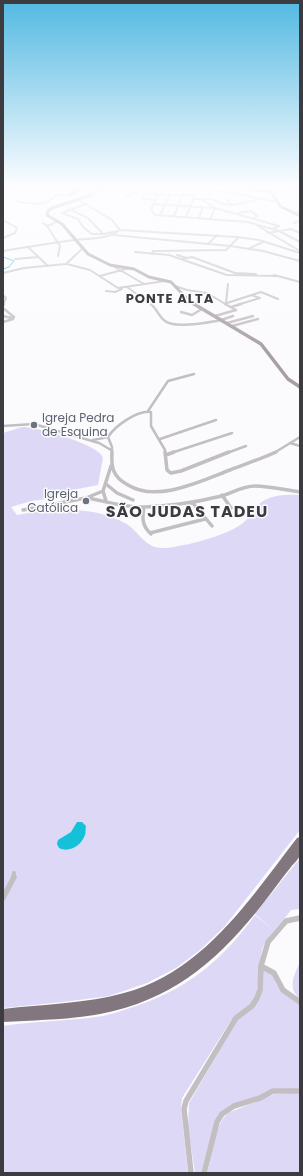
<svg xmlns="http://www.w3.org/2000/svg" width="303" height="1176" font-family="Poppins,sans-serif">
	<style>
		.green { fill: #ddd8f5 }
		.water { fill: #14c1d9 }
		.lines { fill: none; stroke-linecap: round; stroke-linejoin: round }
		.stream { stroke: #14c1d9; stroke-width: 1 }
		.street-far4 { stroke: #c3bec1; stroke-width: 2 }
		.street-far3 { stroke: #c3bec1; stroke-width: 2.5 }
		.street-far2 { stroke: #c3bec1; stroke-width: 3.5 }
		.street-far1 { stroke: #c3bec1; stroke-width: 4 }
		.street { stroke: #c3bec1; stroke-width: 5.5 }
		.secondary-far1 { stroke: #a89fa4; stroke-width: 3 }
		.secondary { stroke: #a89fa4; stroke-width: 3.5 }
		.highway { fill: #82777e; fill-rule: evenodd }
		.worship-dot { fill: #6b7280; stroke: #fbfbfe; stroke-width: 1.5 }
		.labels { text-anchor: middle; stroke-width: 3; stroke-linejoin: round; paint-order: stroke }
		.worship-label { font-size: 12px; fill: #5b616d; stroke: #fbfbfe; text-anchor: start }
		.far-district-label { font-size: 13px; font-weight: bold; letter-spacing: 1px; fill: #3c3b40; stroke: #fbfbfe }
		.district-label { font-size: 16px; font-weight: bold; letter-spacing: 1px; fill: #3c3b40; stroke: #fbfbfe }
	</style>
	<rect width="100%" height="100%" fill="#fbfbfe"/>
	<!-- green -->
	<path class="green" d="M22 427C36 426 101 445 103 458L98 485 62 492H67L69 499 61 500 59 492 54 494 55 498 31 501 11 507 17 515C51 509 93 505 125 523 139 531 145 549 164 548 183 547 230 535 244 522 248 519 250 514 253 510 265 495 282 494 300 495V830L224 927 200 950 176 968 147 983 109 996 63 1002 3 1008V433Z
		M300 858V909L291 910C282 923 269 933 263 947 258 962 260 993 253 1002 247 1010 236 1014 230 1022L182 1098 181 1109 188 1173H3V1026C36 1021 70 1021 103 1016 112 1014 121 1011 130 1008 185 991 222 961 255 915L273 930 255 914Z
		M300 962V999C287 988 294 975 300 962Z
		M262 967 273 974 277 985 300 1003V1089L260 1096 227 1108 211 1137 201 1173H195L188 1127 189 1103 238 1019 258 1001Z
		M300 1093V1173H207C213 1154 213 1127 228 1113L275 1094Z"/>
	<!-- water -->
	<path class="water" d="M77 822H82L86 826C85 829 86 833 85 835 81 846 69 853 59 848L57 844 58 840 71 832Z"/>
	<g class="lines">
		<!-- stream -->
		<path class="stream" d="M3 257 14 261 9 267 3 269"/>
		<!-- street-far4 -->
		<path class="street-far4" d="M3 189 7 187
			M18 192 23 189 48 187
			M159 194 151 209 155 215 248 222 279 231 300 242
			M126 197 145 188H194L234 193 277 202
			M194 199H211L223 204 233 205 261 199
			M201 199 215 208 279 226 273 229
			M155 200 142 198 145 194 195 195 186 217
			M227 200 233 205
			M16 201C31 204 45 207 57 195H69
			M86 204 62 213 78 219 83 227 92 234H104L117 231
			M153 204 214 208
			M69 209 88 218 103 234
			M238 213 251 211 257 216 254 219
			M294 213 300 211
			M160 215 170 194
			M174 216 183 194
			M199 218 203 207
			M211 218 215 208
			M3 220 17 228 15 233 3 238
			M43 223 47 226 60 246 58 256
			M294 223 300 221
			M47 226 59 221
			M258 226 300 251
			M120 230 236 237 259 240 300 253
			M268 233 291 229 300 233
			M113 235 230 246 263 251 300 261
			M209 243 217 235
			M28 247 48 266
			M250 248 263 242
			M3 251C27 247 51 243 75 240 91 238 106 240 120 230L112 220 77 199
			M135 252 169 255 227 275 276 276
			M152 254 153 251 226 250 239 237
			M177 255 187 258
			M15 259 38 257
			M183 259 192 257 235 273 256 274
			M67 264 90 270 118 288 165 281
			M113 266 144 284
			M3 273 24 268 66 264 83 248
			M274 275 300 282
			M100 276 129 268
			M175 286 187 290 207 293 227 305
			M127 287 152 305
			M106 291 115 292 122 289
			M3 295 6 298 3 305
			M226 303 228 284
			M227 303 261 292 278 299
			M237 305 260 298 251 295"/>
		<!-- street-far3 -->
		<path class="street-far3" d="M151 304C157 309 159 317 165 321 175 329 209 322 222 320
			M3 306 4 304
			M231 307 241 304
			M3 308 14 317 13 319
			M181 312 192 315 202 309
			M3 316 12 318
			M215 316 236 310 225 304
			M221 320 233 316
			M3 322 13 319
			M227 323 253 316
			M232 326 258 319
			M148 411 168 381 194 374
			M3 426 34 424 99 443 111 450
			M108 437 112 447V453
			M108 437C115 426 137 410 151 412V426L165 450V453
			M160 439 216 420
			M93 440 108 437
			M290 443 300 446
			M171 453 232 433
			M227 453 246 446
			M274 453 300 437"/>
		<!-- street-far2 -->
		<path class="street-far2" d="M112 452C111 468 113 477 128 485 157 503 201 481 230 470 245 464 261 459 276 452
			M165 452 167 470 171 473 181 471 229 452
			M166 455 174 452
			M106 484 117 493 133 500
			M222 495 231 508
			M87 498C106 501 124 508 144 507 168 506 193 503 217 497 229 495 241 486 255 486 269 486 285 490 300 492
			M106 501 103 491 111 466
			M192 502 212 526
			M144 507C142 518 142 526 151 534
			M23 510 86 498 103 491
			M150 533 205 519"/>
		<!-- street-far1 -->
		<path class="street-far1" d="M13 878 14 873"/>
		<!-- street -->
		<path class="street" d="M3 898 14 877
			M261 966 274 973 283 990 300 1002
			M191 1173 184 1109 186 1101 236 1018 252 1006 257 998 260 990 261 966 268 942 286 921 300 918
			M204 1173 217 1122 222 1114 234 1106 260 1098 273 1091H300"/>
		<!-- secondary-far1 -->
		<path class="secondary-far1" d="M103 187 89 196 52 208 48 211 47 215 62 224 88 254 110 265 134 269 149 277 171 282 189 301 196 305
			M233 187 271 192
			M266 187 270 190 280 206 300 216
			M69 195 81 187"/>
		<!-- secondary -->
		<path class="secondary" d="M194 304 261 344 288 379 300 387"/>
		<!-- highway -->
		<path class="highway" d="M300 837C300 841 301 851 300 855 299 859 293 864 291 867 282 878 274 889 265 901 220 959 174 1000 100 1014 68 1020 35 1020 3 1022V1009C43 1004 84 1004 124 993 203 972 250 899 297 838Z"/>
	</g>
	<!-- sky -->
	<linearGradient id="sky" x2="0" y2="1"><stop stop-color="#53b9e2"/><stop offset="0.53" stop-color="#fdfdff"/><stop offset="1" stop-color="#fdfdff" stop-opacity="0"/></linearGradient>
	<rect width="303" height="352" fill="url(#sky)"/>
	<!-- markers -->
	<g class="worship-dot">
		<circle cx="34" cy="425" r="4"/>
		<circle cx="86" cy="501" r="4"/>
	</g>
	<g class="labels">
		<!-- worship labels -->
		<g class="worship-label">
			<text x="42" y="422">Igreja Pedra<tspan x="42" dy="14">de Esquina</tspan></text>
			<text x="78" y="498" text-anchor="end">Igreja<tspan x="78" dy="14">Católica</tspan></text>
		</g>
		<!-- far-district labels -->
		<g class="far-district-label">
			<text x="170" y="303">PONTE ALTA</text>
		</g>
		<!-- district labels -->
		<g class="district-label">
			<text x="187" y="517">SÃO JUDAS TADEU</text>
		</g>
	</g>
	<!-- border -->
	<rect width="303" height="1176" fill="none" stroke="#3c3b40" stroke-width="8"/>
</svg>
